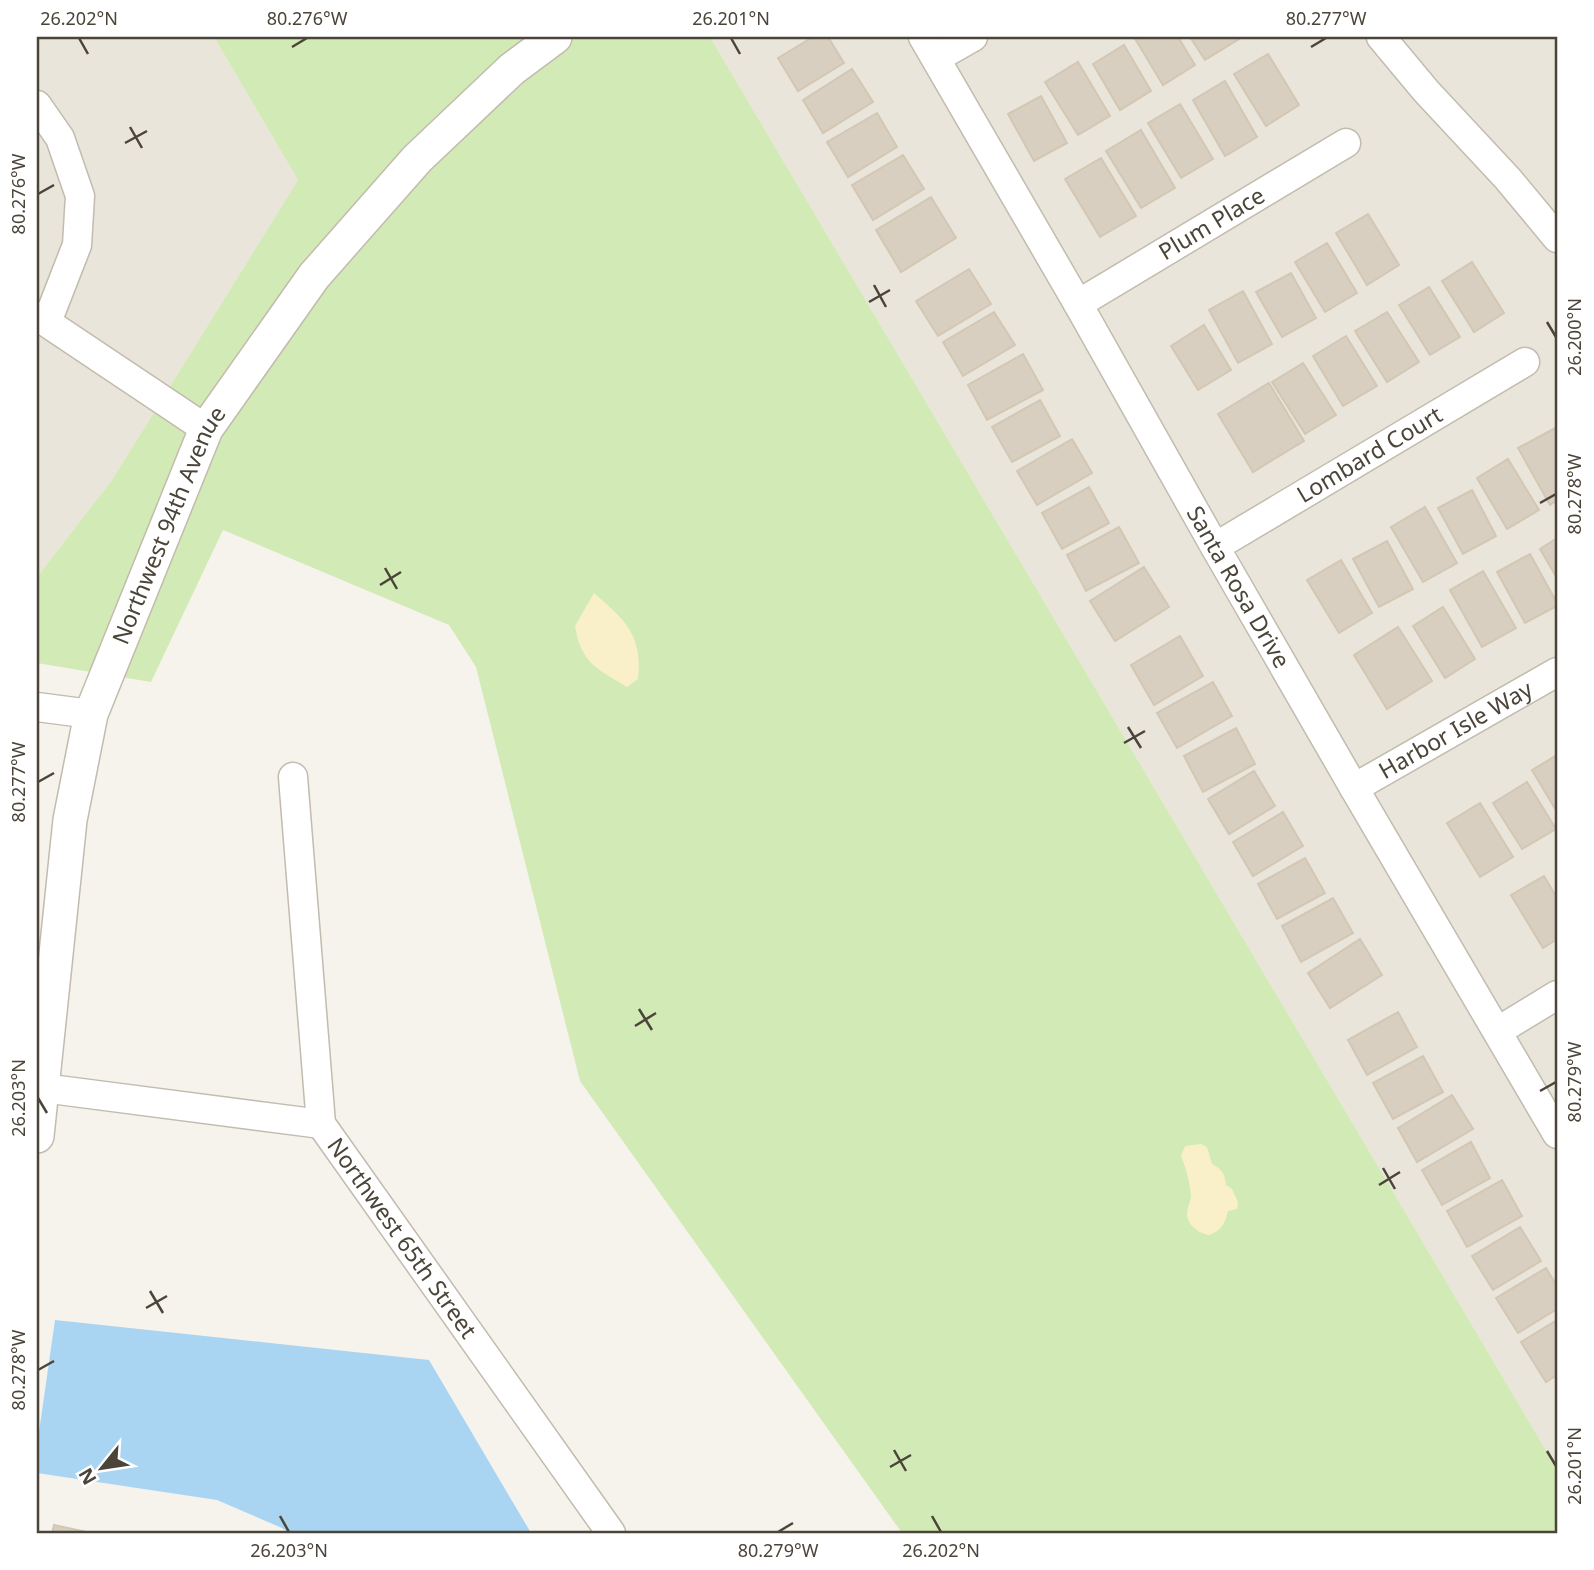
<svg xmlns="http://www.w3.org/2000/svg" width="1594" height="1570" font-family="'Noto Sans',sans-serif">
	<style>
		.residential { fill: #eae5da }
		.green { fill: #d2eab5 }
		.sand { fill: #f9efc9 }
		.water { fill: #a9d4f2 }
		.building { fill: #d8cfc1; stroke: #d3c7b4; stroke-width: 2 }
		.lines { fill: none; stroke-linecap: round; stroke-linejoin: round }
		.minor-casing { stroke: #c2bbae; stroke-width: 31 }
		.tertiary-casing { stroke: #c2bbae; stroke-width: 36 }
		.minor { stroke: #fff; stroke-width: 28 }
		.tertiary { stroke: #fff; stroke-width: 33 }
		.ticks { fill: none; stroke: #4b4439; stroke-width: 2.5 }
		.labels { text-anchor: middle; stroke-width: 5; stroke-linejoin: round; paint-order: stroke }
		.street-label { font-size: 23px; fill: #4b4439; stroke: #fff }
		.neatline { fill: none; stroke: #4b4439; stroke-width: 2.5 }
		.ticks-label { font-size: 18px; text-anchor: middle; fill: #4b4439 }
	</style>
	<rect width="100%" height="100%" fill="#f6f3ec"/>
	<!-- residential -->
	<path class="residential" d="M37 37H214L298 180 112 480 37 577Z
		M710 37H1557V1469Z"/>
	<!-- green -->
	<path class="green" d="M214 37H710L1557 1469V1533H902L580 1081 476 667 449 625 223 530 151 682 37 663V577L112 480 298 180Z"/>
	<!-- sand -->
	<path class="sand" d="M594 593C625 620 643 635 638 679L627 687C598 669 581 664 575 626Z
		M1201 1144 1207 1147 1212 1164C1222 1169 1225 1174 1226 1185L1232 1189 1238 1202 1237 1209 1228 1211C1225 1224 1221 1231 1209 1235 1198 1233 1187 1225 1187 1213 1187 1207 1191 1201 1191 1196 1190 1183 1186 1168 1181 1156L1185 1146Z"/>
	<!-- water -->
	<path class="water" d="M55 1320 429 1360 531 1533H289L282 1528 217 1500 37 1473V1446Z"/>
	<!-- building -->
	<path class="building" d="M813 37H828L844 63 798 91 778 58Z
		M1134 37H1178L1195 65 1163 85Z
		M1190 37H1237L1239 39 1205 60Z
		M1124 45 1151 91 1120 110 1093 64Z
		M1268 54 1299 105 1266 126 1234 74Z
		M1078 62 1110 116 1078 135 1045 82Z
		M852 69 873 102 823 133 803 100Z
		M1225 81 1257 137 1225 156 1193 100Z
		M1041 96 1067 143 1034 161 1008 114Z
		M1180 104 1213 159 1181 178 1148 123Z
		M877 113 897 147 848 177 827 142Z
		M1141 130 1175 188 1141 208 1106 151Z
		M903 155 924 189 873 220 852 185Z
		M1101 158 1136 216 1100 237 1065 179Z
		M931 197 956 238 901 272 876 230Z
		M1368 214 1399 265 1367 285 1336 233Z
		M1327 243 1357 293 1325 312 1295 262Z
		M1472 262 1504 313 1474 332 1442 281Z
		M969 269 991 304 938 336 916 301Z
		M1291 273 1316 318 1282 337 1256 292Z
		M1429 287 1460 337 1430 355 1399 305Z
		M1243 291 1272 344 1238 363 1209 310Z
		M994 312 1015 345 963 376 943 342Z
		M1387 312 1419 362 1387 382 1355 331Z
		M1204 325 1231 370 1198 390 1171 346Z
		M1346 336 1377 386 1343 406 1313 356Z
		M1023 354 1043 390 987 420 968 385Z
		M1303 363 1336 415 1305 434 1272 382Z
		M1269 383 1304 441 1253 472 1218 414Z
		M1040 400 1060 436 1012 462 992 427Z
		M1557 427V500L1550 505 1518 448Z
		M1072 439 1092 473 1037 505 1017 471Z
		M1508 459 1539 510 1507 529 1477 478Z
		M1089 487 1109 523 1062 549 1042 513Z
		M1472 490 1496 536 1463 554 1438 508Z
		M1425 507 1457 563 1423 582 1391 527Z
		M1119 527 1139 563 1086 591 1067 555Z
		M1557 538V578L1540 549Z
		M1387 541 1413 589 1379 607 1353 559Z
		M1530 554 1557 603V606L1525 623 1497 572Z
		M1341 560 1372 613 1339 633 1307 580Z
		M1144 567 1169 607 1115 641 1090 601Z
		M1483 571 1516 628 1482 647 1450 590Z
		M1443 607 1475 659 1445 678 1413 626Z
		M1398 627 1432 681 1387 709 1354 655Z
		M1180 636 1203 676 1154 705 1131 665Z
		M1213 682 1232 716 1177 748 1157 713Z
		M1236 728 1255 764 1203 792 1184 756Z
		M1557 755V812L1532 770Z
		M1254 771 1275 806 1229 834 1208 799Z
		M1527 782 1556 829 1522 849 1493 803Z
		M1480 803 1513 857 1480 877 1447 823Z
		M1283 812 1303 846 1253 876 1233 842Z
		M1305 858 1325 893 1277 919 1258 884Z
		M1544 876 1557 898V939L1543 948 1511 895Z
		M1333 898 1353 933 1301 962 1282 926Z
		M1360 939 1382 975 1330 1008 1308 973Z
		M1398 1012 1417 1047 1367 1075 1348 1040Z
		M1423 1056 1443 1092 1393 1119 1373 1083Z
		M1452 1095 1473 1129 1417 1162 1398 1128Z
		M1471 1142 1490 1178 1442 1205 1422 1170Z
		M1502 1180 1522 1216 1467 1247 1447 1211Z
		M1520 1227 1541 1261 1493 1290 1472 1256Z
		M1546 1268 1557 1286V1309L1518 1333 1496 1298Z
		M1557 1320V1375L1546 1382 1521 1342Z
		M54 1525 91 1533H52Z"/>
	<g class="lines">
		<!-- minor casing -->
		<g class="minor-casing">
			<g id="minor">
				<path id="s1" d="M923 37 1078 304 1215 547 1354 788 1557 1134"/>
				<path d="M1381 37 1426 91 1508 179 1557 238"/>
				<path d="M936 58 973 37"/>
				<path d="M37 105 60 138 80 196 77 245 47 322"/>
				<path id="s2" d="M1078 304 1346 143"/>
				<path d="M37 316 206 429"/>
				<path id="s3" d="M1215 547 1525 362"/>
				<path d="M37 707 91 714"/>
				<path id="s4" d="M293 777 321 1124 611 1533"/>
				<path id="s5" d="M1354 788 1557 672"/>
				<path d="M1498 1031 1557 995"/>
				<path d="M43 1088 321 1124"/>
			</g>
		</g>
		<!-- tertiary casing -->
		<g class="tertiary-casing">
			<g id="tertiary">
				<path id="s6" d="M37 1136 70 820 91 714 206 429 314 276 417 159 512 69 555 37"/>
			</g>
		</g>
		<!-- minor -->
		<use href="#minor" class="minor"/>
		<!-- tertiary -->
		<use href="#tertiary" class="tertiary"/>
	</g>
	<!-- ticks -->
	<path class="ticks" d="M79 38 88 54M731 38 740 54M292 47 307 38M1311 47 1326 38M130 127 142 148M125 143 147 131M38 194 54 185M874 285 886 307M869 302 890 290M1547 322 1556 337M1540 503 1556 494M385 568 397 589M380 585 401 572M1128 727 1141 748M1124 743 1145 731M38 782 54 773M639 1009 652 1030M635 1026 656 1013M1540 1091 1556 1082M38 1098 47 1113M1383 1168 1395 1189M1379 1185 1400 1172M150 1291 163 1313M146 1308 167 1296M38 1370 54 1361M894 1450 906 1471M1547 1451 1556 1466M890 1467 911 1455M280 1516 289 1532M932 1516 941 1532M778 1532 793 1523"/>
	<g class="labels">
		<!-- street labels -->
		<g class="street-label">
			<text dy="8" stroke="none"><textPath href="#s2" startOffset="156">Plum Place</textPath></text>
			<text dy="8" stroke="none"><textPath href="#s3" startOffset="180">Lombard Court</textPath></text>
			<text dy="8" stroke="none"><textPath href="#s6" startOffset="630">Northwest 94th Avenue</textPath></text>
			<text dy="8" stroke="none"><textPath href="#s1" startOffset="634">Santa Rosa Drive</textPath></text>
			<text dy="8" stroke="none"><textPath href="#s5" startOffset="117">Harbor Isle Way</textPath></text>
			<text dy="8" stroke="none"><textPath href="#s4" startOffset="488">Northwest 65th Street</textPath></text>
		</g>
	</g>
	<!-- border -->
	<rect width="1594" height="1570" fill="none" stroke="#ffffff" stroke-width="77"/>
	<!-- north arrow -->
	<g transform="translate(102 1468) rotate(240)" stroke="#ffffff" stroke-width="5" paint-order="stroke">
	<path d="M0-5L12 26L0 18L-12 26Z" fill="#4b4439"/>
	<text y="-10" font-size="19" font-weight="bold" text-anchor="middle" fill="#4b4439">N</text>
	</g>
	<rect x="38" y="38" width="1518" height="1494" class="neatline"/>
	<g class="ticks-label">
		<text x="79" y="25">26.202°N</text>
		<text x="307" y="25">80.276°W</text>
		<text x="731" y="25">26.201°N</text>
		<text x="1326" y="25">80.277°W</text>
		<text transform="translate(19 194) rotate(-90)" y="6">80.276°W</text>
		<text transform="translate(1575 337) rotate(-90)" y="6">26.200°N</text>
		<text transform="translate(1575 494) rotate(-90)" y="6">80.278°W</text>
		<text transform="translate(19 782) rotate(-90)" y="6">80.277°W</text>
		<text transform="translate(1575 1082) rotate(-90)" y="6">80.279°W</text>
		<text transform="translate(19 1098) rotate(-90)" y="6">26.203°N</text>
		<text transform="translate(19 1370) rotate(-90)" y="6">80.278°W</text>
		<text transform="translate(1575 1466) rotate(-90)" y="6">26.201°N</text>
		<text x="289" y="1557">26.203°N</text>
		<text x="778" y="1557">80.279°W</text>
		<text x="941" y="1557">26.202°N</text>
	</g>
</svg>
